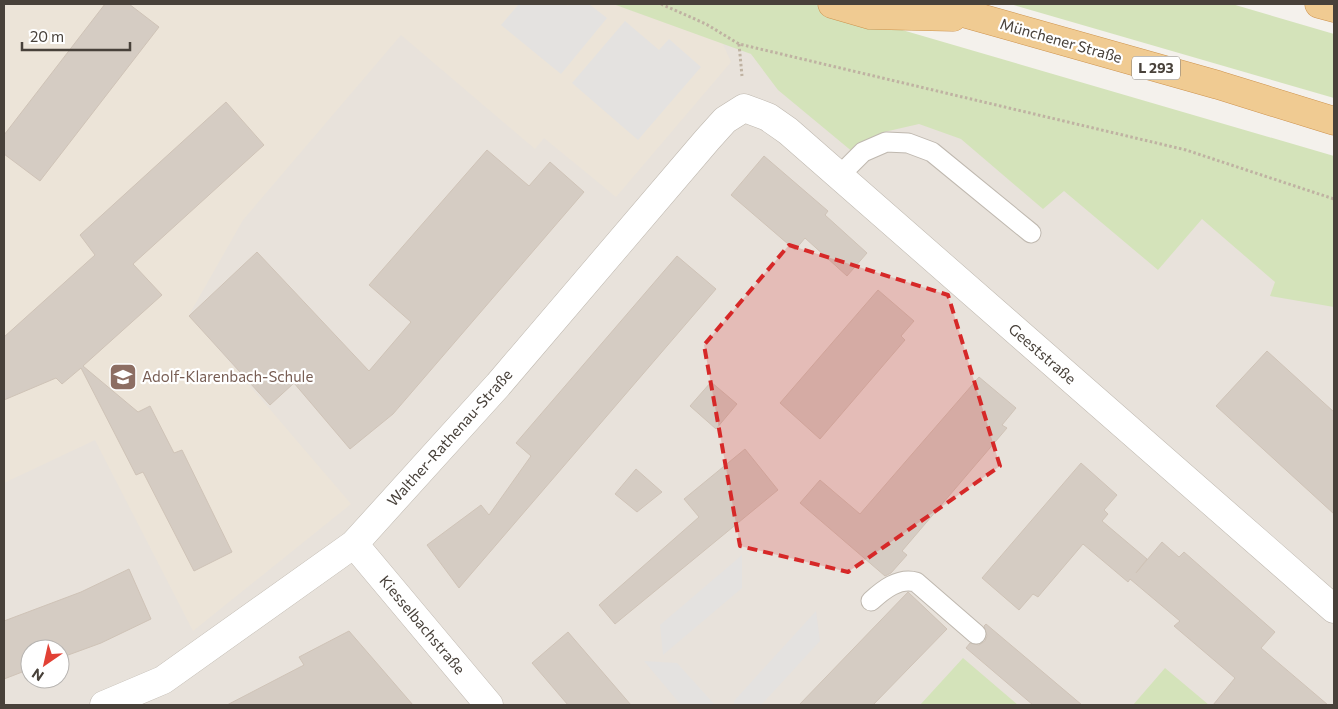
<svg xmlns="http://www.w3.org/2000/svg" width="1338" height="709" font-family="Commissioner,sans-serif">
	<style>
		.residential { fill: #e8e2db; fill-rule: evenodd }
		.education { fill: #ece4d8 }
		.green { fill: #d4e3ba }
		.parking { fill: #e4e2e0 }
		.building { fill: #d5ccc3; stroke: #cfc3b7 }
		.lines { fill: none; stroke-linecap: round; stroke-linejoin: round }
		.service-casing { stroke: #bfb8af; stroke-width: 21 }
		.minor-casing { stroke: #bfb8af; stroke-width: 29 }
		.trunk-casing { stroke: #cd934e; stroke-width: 29 }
		.path { stroke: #bfb2a2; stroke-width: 3; stroke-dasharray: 2.5 2.5; stroke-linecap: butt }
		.service { stroke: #fff; stroke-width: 19 }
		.minor { stroke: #fff; stroke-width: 28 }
		.trunk { stroke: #f0cb92; stroke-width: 28 }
		.marked { fill: #d62828; fill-opacity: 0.2; stroke: #d62828; stroke-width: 4; stroke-dasharray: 10 6; stroke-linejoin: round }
		.labels { text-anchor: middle; stroke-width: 4.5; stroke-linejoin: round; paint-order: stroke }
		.shield { fill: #fff; stroke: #7f7a75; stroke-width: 1 }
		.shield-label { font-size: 14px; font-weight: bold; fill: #48413a }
		.street-label { font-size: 15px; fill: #48413a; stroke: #fff }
		.education-label { font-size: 15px; fill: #785e54; stroke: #fff; text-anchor: start }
	</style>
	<rect width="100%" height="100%" fill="#f4f1ec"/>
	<!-- residential -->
	<path class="residential" d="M4 4H613L722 42 795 71 1334 211V705H4ZM30 649H60V679H30Z"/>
	<!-- education -->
	<path class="education" d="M4 4H613L722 42 731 62 616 197 544 138 535 149 401 35 243 220 189 315 351 504 193 631 95 440 4 483Z"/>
	<!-- green -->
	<path class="green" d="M613 4H813L1334 156V307L1270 296 1275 282 1202 219 1158 270 1064 191 1043 209 961 139 919 124 884 132 854 153 778 90 751 54Z
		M1010 4H1232L1334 34V98Z
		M963 658 1018 705H920Z
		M1165 668 1209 705H1133Z"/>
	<!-- parking -->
	<path class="parking" d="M519 4H565L568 6 569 4H589L607 18 561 74 501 25Z
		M625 21 659 50 669 39 701 67 638 140 572 83Z
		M742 555V588L663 655 660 625Z
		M816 611 820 641 761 705H734V701Z
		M644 661 677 663 715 705H681Z"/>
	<!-- building -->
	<path class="building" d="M105 4H129L159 27 40 181 4 154V135Z
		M226 102 264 145 133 264 162 295 83 366 138 412 150 406 174 453 182 450 232 552 194 571 143 472 136 475 81 368 62 384 56 378 4 400V337L95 255 80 235Z
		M487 150 529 186 550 162 584 192 393 414 350 449 294 383 270 405 189 316 257 252 369 371 411 322 369 285Z
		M764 156 828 211 825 215 867 253 847 276 805 238 795 250 731 195Z
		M677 256 716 289 459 588 427 545 481 505 489 515 531 456 516 443Z
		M878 290 914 321 901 336 905 340 820 439 780 403Z
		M1267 351 1334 412V514L1216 406Z
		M979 377 1016 408 1002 425 1007 428 902 551 907 555 891 573 885 576 800 503 820 480 860 514Z
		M711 382 737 404 716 429 690 406Z
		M745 449 778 490 615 624 599 605 699 517 684 499Z
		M1081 463 1117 495 1104 510 1108 514 1102 521 1147 559 1136 573 1162 542 1179 557 1184 552 1275 632 1261 648 1328 705H1213L1235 678 1174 626 1180 621 1130 579 1128 582 1083 544 1038 597 1033 594 1019 610 982 578Z
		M636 469 662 492 637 512 615 494Z
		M129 569 151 619 101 643 60 658V649H30V669L4 679V621L81 592Z
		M908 592 947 629 873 705H799Z
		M986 624 1082 705H1033L966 648 970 643 979 645 985 641 987 636 984 626Z
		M349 631 413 705H227L304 665 299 657Z
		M568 632 631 705H568L532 663Z"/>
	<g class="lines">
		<!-- service casing -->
		<g class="service-casing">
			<path id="service" d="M839 176 863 152 886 142 908 143 932 152 1031 233
				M871 601C883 590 899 577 916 582L976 634"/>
		</g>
		<!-- minor casing -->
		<g class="minor-casing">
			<path id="minor" d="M354 544 489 705
				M104 705 163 680 354 544 498 385 707 140 725 120 744 108 768 117 788 131 1334 609"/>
		</g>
		<!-- trunk casing -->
		<g class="trunk-casing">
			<path id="trunk" d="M832 4 870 15 953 17
				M931 4 1218 85 1334 121
				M1319 4 1334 8"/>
		</g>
		<!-- path -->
		<path class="path" d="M661 4 706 24 739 44 1186 150 1334 199
			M739 44 742 76"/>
		<!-- service -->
		<use href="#service" class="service"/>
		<!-- minor -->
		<use href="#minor" class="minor"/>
		<!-- trunk -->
		<use href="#trunk" class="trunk"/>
	</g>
	<!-- marked area -->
	<path class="marked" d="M789 245 948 295 1000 466 848 572 740 546 704 345Z"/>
	<!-- icons -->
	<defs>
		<g id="school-square" transform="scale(1.4375)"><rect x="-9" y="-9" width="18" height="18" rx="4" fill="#8d6e63" stroke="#fff"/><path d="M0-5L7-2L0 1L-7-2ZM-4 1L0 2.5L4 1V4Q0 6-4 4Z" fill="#fff"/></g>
	</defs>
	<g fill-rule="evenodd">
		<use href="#school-square" x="123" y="377"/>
	</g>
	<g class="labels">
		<!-- shield labels -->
		<rect class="shield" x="1132" y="56.5" width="48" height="23" rx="4"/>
		<g class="shield-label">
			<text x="1156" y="73">L 293</text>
		</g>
		<!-- street labels -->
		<g class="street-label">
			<text transform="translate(1061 41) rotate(16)" y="5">Münchener Straße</text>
			<text transform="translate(1042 354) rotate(41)" y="5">Geeststraße</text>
			<text transform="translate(450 438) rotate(-48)" y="5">Walther-Rathenau-Straße</text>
			<text transform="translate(422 625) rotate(50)" y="5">Kiesselbachstraße</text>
		</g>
		<!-- education labels -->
		<g class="education-label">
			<text x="142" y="382">Adolf-Klarenbach-Schule</text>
		</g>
	</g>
	<!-- border -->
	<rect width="1338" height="709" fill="none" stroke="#48413a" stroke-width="10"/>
	<!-- north arrow -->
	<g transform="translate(45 664) rotate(214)"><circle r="24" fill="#ffffff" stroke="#b6b3b0"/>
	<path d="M0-4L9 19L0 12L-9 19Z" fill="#e24135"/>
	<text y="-8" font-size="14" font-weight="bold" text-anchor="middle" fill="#48413a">N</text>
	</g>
	<!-- scale -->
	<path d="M22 42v8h108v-8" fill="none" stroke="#48413a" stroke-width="2.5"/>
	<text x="30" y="42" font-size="15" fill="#48413a" stroke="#ffffff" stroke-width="4" paint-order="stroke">20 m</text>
</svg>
